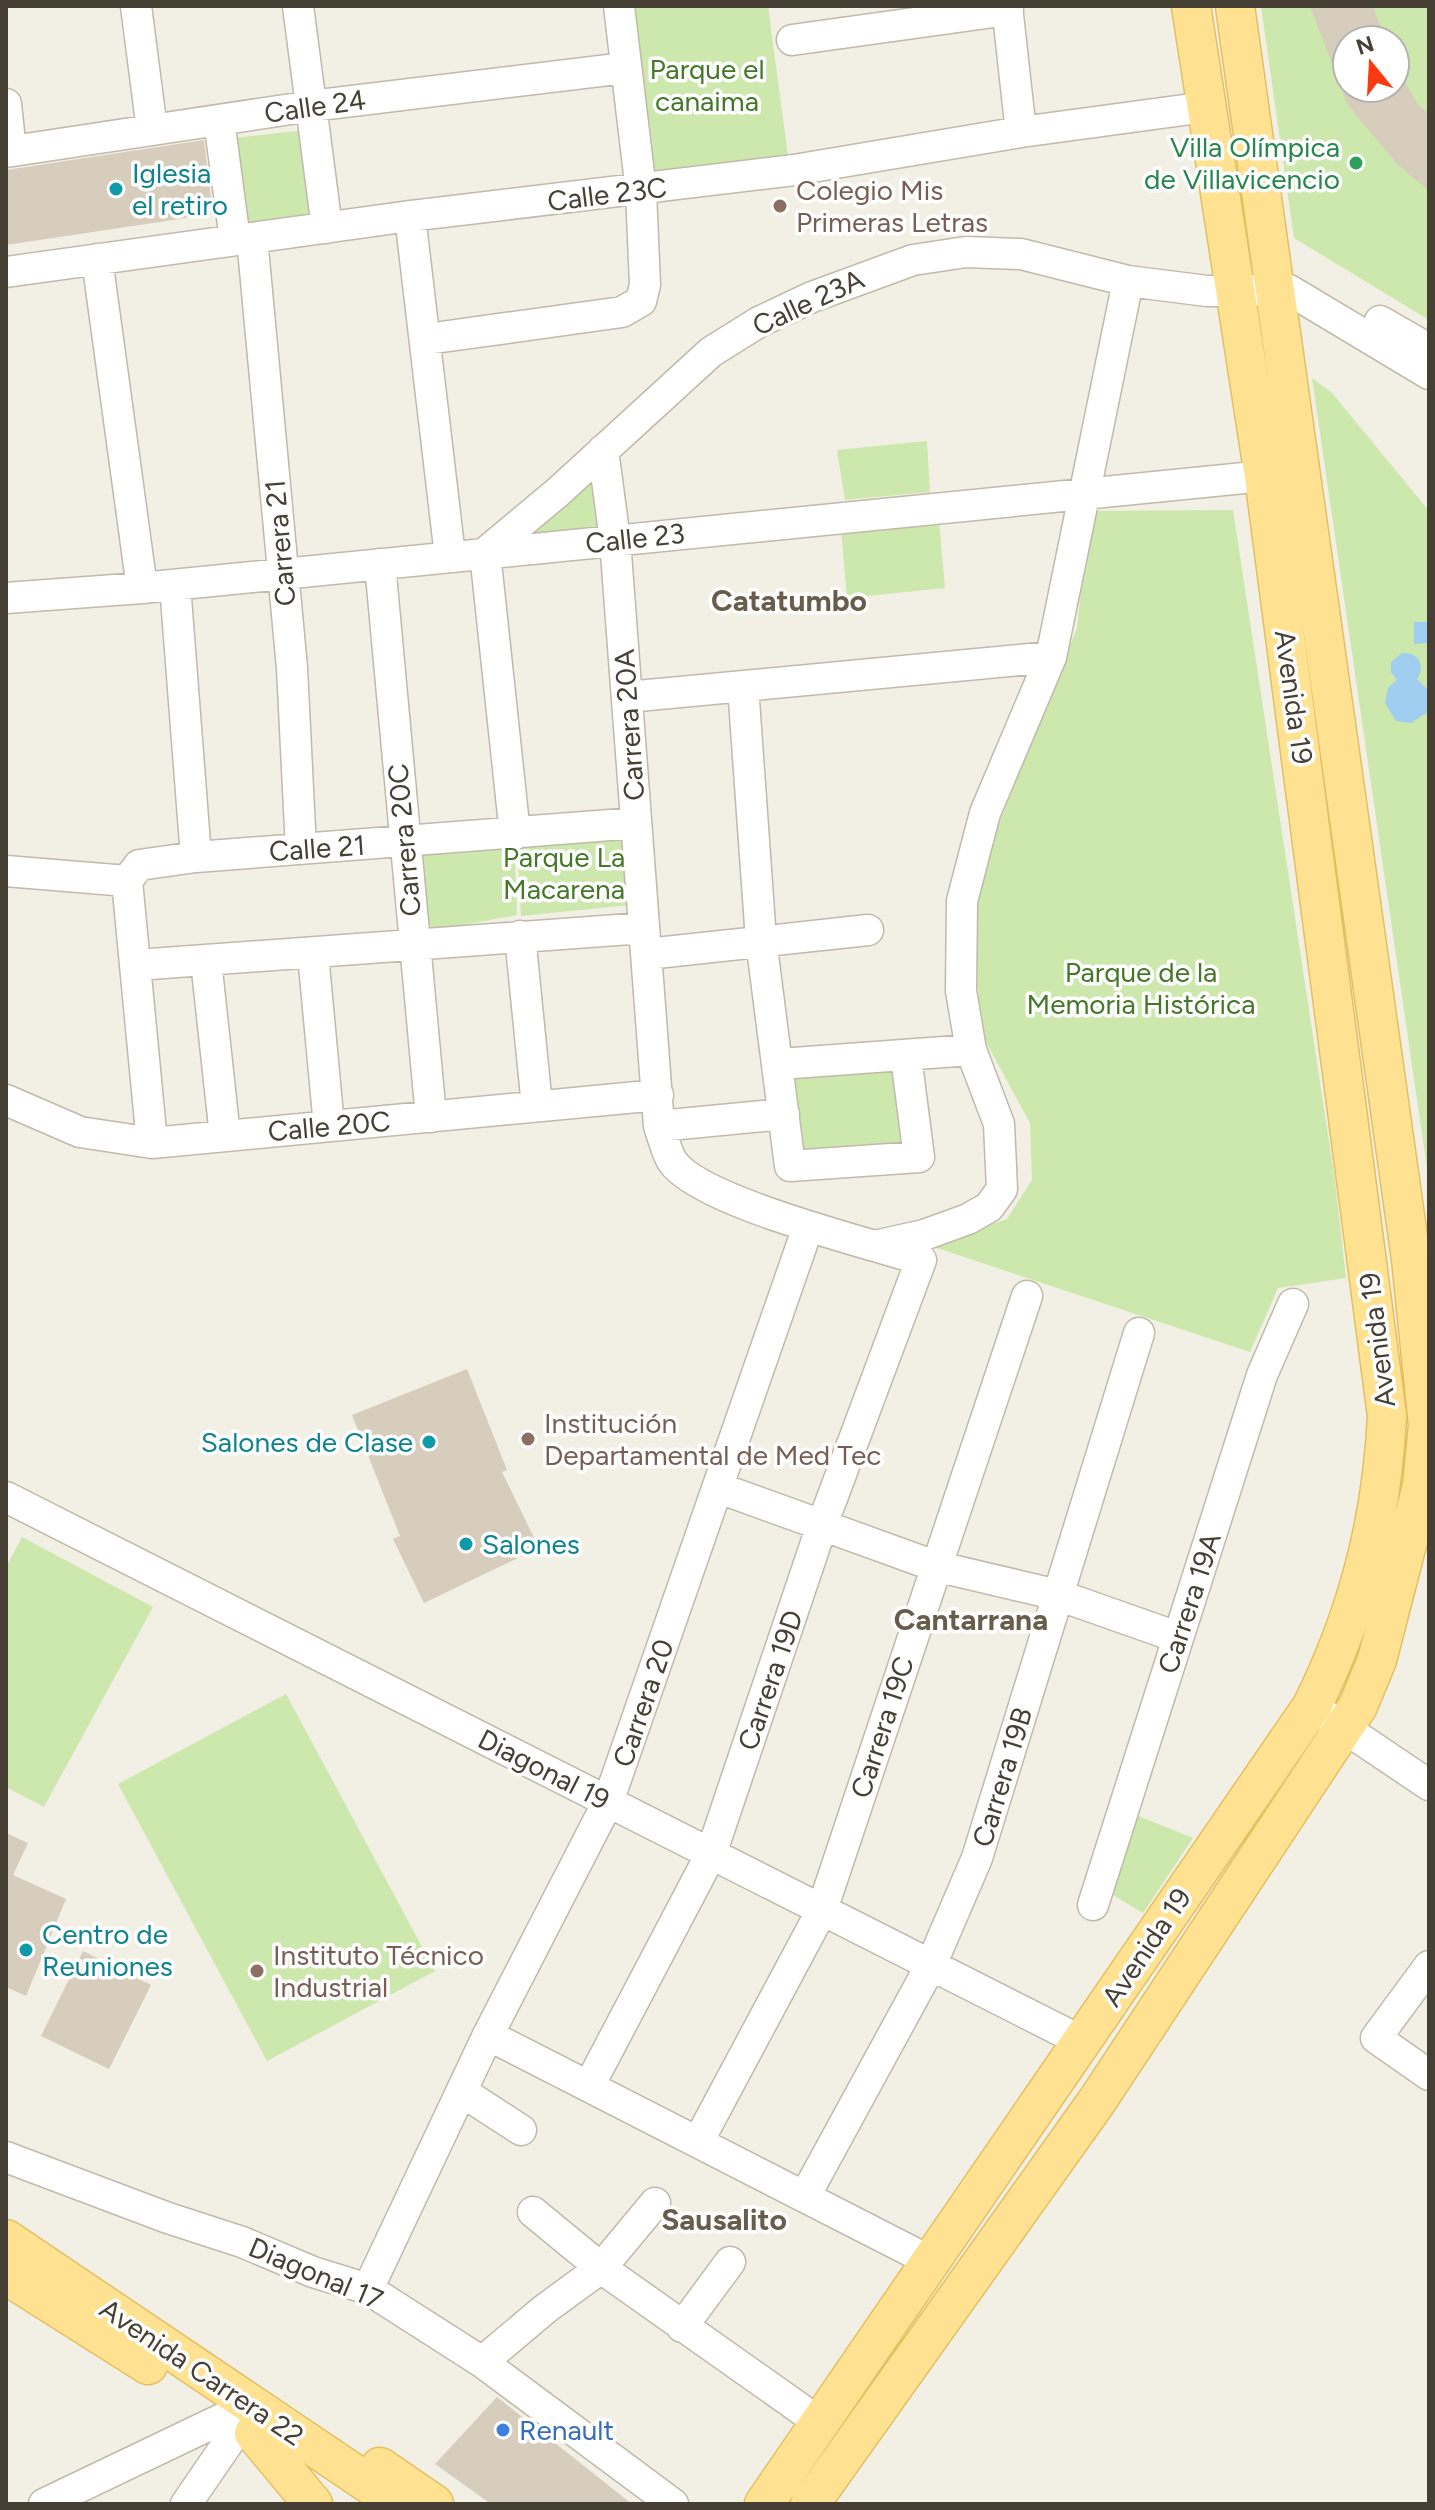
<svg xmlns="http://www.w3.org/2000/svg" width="1435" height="2510" font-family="Figtree,sans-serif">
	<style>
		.green { fill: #cce8ad; fill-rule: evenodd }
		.water { fill: #a0cef1 }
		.building { fill: #d7cdbd }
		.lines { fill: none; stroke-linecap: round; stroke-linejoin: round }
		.minor-casing { stroke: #c1b9aa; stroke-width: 33 }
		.major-casing { stroke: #e4bf61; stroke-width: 41 }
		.minor { stroke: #fff; stroke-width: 30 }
		.major { stroke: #ffe291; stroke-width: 38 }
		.leisure-dot { fill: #2e9e5b; stroke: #fff; stroke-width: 3 }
		.culture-dot { fill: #0f9aa8; stroke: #fff; stroke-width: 3 }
		.education-dot { fill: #8d6e63; stroke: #fff; stroke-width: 3 }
		.shop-dot { fill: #3f7fe0; stroke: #fff; stroke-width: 3 }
		.labels { text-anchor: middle; stroke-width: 7; stroke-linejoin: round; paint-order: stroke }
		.park-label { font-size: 28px; fill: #447727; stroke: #fff }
		.street-label { font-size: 28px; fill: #453f34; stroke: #fff }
		.leisure-label { font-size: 28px; fill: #27864d; stroke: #fff; text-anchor: end }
		.culture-label { font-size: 28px; fill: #0d838f; stroke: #fff; text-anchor: start }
		.education-label { font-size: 28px; fill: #785e54; stroke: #fff; text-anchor: start }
		.shop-label { font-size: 28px; fill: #366cbe; stroke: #fff; text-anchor: start }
		.neighbourhood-label { font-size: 30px; font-weight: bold; fill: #685d4b; stroke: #fff }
	</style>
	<rect width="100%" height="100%" fill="#f2efe5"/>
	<!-- green -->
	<path class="green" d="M624 6H768L789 164 650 182Z
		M1261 6H1429V320L1294 238ZM1347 40H1395V88H1347Z
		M306 130 316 220 242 228 233 138Z
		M1312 378 1332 393 1429 511V1182Z
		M927 441 930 492 845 500 837 450Z
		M595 477 605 540 523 542Z
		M1233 510 1335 1181 1346 1278 1278 1288 1250 1352 928 1245 1007 1219 1032 1180 1030 1123 981 1033 976 954 979 874 1077 628 1089 511Z
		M939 521 945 588 847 598 841 529Z
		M634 827 640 904 521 916 517 838Z
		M514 837 517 915 420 933 411 849Z
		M897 1062 914 1156 795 1161 786 1066Z
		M22 1537 153 1607 44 1807 6 1787V1567Z
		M286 1694 435 1971 267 2061 118 1784Z
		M1136 1815 1193 1838 1143 1913 1108 1892Z"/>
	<!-- water -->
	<path class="water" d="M1414 622H1427L1428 643 1414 644Z
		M1402 653C1419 652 1426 666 1417 679L1429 691V711L1411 723 1396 721 1385 703 1388 688 1397 680 1391 672V662Z"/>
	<!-- building -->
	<path class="building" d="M1310 6H1373L1385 40H1347V88H1395V64L1418 105 1429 114V191L1397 164 1347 104Z
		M204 140 213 214 6 245V170Z
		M467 1369 507 1470 502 1472 539 1548 424 1603 393 1539 400 1536 352 1415Z
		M6 1833 28 1843 13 1875 66 1899 26 1996 6 1987Z
		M83 1951 151 1985 109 2069 41 2036Z
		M497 2397 632 2504H491L435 2464Z"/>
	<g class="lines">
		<!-- minor casing -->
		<g class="minor-casing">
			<path id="minor" d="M136 6 152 130
				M298 6 327 228
				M1007 6 1021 132
				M792 40 1008 10
				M6 104 11 151
				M219 120 235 240
				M6 152 311 106 625 68
				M410 216 450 556
				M252 238 292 668 301 849
				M97 259 142 588
				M6 272 410 216 794 170 1021 132 1206 107
				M1380 321 1429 349
				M427 339 622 312 641 301 645 285 641 191 619 6
				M485 553 558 492 711 352 759 322 812 297 913 260 966 252 1021 254 1128 281 1207 291 1289 290 1429 374
				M485 553 515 834
				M380 564 431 1117
				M175 585 196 857
				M6 598 142 588 1264 476
				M743 686 761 940 790 1166 919 1157 906 1057
				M627 697 1051 657
				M6 871 127 881 139 865 196 857 636 823
				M127 881 152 1143
				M520 936 537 1106
				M313 954 329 1126
				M647 954 868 930
				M206 961 225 1136
				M137 965 644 928
				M780 1064 971 1050
				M6 1100 80 1132 152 1143 658 1095
				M659 1126 784 1114
				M879 1245 924 1235 968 1219 989 1207 1002 1189 999 1124 971 1050 961 991 962 901 985 813 1051 657 1128 281
				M719 1488 935 1566 1058 1595 1177 1637
				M6 1497 1083 2042
				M1325 1715 1429 1785
				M1093 1905 1262 1375 1293 1304
				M1429 1966 1376 2038 1429 2075
				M488 2035 930 2261
				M589 2086 711 1854 822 1525 921 1260C870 1243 699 1202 672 1161 666 1151 663 1137 659 1126L615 540 603 450
				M464 2093 521 2130
				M698 2142 822 1910 1027 1296
				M6 2157 168 2218 242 2242 313 2272 368 2289 482 2362 673 2504
				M805 2196 931 1965 977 1858 1139 1333
				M533 2212 601 2268 819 2422
				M368 2289 488 2035 608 1802 808 1227
				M682 2327 730 2262
				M482 2362 545 2309 601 2268 655 2203
				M44 2504 228 2416
				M186 2504 241 2424"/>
		</g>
		<!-- major casing -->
		<g class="major-casing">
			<path id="major" d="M6 2239 399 2504
				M6 2275 148 2365
				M254 2433 313 2504
				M380 2467 434 2504
				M764 2504 1312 1706C1358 1613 1382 1520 1387 1416L1264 476 1191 6
				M810 2504 1097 2101 1358 1706 1377 1660 1422 1486 1428 1425 1411 1259 1235 6"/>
		</g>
		<!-- minor -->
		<use href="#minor" class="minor"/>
		<!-- major -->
		<use href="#major" class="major"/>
	</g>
	<!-- markers -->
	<circle class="leisure-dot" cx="1356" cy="163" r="8"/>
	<g class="culture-dot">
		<circle cx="116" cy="189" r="8"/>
		<circle cx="429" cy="1442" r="8"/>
		<circle cx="466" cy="1544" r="8"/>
		<circle cx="26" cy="1950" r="8"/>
	</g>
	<g class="education-dot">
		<circle cx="780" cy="206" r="8"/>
		<circle cx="528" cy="1439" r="8"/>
		<circle cx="257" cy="1971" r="8"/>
	</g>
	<circle class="shop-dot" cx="503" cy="2430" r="8"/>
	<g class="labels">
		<!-- park labels -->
		<g class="park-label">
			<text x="707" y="79">Parque el<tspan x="707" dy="32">canaima</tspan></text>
			<text x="564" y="867">Parque La<tspan x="564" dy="32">Macarena</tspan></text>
			<text x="1141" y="982">Parque de la<tspan x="1141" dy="32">Memoria Histórica</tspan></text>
		</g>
		<!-- street labels -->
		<g class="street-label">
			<text transform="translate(315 106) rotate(-8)" y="10">Calle 24</text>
			<text transform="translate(607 194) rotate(-7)" y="10">Calle 23C</text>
			<text transform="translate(808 302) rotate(-25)" y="10">Calle 23A</text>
			<text transform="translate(635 538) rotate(-6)" y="10">Calle 23</text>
			<text transform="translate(280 543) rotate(-95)" y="10">Carrera 21</text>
			<text transform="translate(1294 697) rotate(82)" y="10">Avenida 19</text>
			<text transform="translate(629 725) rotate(-94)" y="10">Carrera 20A</text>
			<text transform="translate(404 840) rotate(-95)" y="10">Carrera 20C</text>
			<text transform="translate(317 848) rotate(-4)" y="10">Calle 21</text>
			<text transform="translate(329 1126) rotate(-5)" y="10">Calle 20C</text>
			<text transform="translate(1377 1340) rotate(-97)" y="10">Avenida 19</text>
			<text transform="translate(1189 1603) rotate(-72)" y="10">Carrera 19A</text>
			<text transform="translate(770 1680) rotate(-71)" y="10">Carrera 19D</text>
			<text transform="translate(643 1703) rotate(-71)" y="10">Carrera 20</text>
			<text transform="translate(882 1727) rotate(-72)" y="10">Carrera 19C</text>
			<text transform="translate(544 1769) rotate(27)" y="10">Diagonal 19</text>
			<text transform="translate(1002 1777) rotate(-73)" y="10">Carrera 19B</text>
			<text transform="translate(1146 1947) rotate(-56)" y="10">Avenida 19</text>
			<text transform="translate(316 2273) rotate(23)" y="10">Diagonal 17</text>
			<text transform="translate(202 2372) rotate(34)" y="10">Avenida Carrera 22</text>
		</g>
		<!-- leisure labels -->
		<g class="leisure-label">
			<text x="1340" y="157">Villa Olímpica<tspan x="1340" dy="32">de Villavicencio</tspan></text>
		</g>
		<!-- culture labels -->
		<g class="culture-label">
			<text x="132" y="183">Iglesia<tspan x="132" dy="32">el retiro</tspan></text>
			<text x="413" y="1452" text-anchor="end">Salones de Clase</text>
			<text x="482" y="1554">Salones</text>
			<text x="42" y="1944">Centro de<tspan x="42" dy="32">Reuniones</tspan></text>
		</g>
		<!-- education labels -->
		<g class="education-label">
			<text x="796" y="200">Colegio Mis<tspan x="796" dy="32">Primeras Letras</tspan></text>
			<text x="544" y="1433">Institución<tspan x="544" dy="32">Departamental de Med Tec</tspan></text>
			<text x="273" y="1965">Instituto Técnico<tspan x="273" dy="32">Industrial</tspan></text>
		</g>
		<!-- shop labels -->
		<g class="shop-label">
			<text x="519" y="2440">Renault</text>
		</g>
		<!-- neighbourhood labels -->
		<g class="neighbourhood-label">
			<text x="789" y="611">Catatumbo</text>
			<text x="971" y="1630">Cantarrana</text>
			<text x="724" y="2230">Sausalito</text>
		</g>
	</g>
	<!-- border -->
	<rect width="1435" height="2510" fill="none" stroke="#453f34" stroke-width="16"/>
	<!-- north arrow -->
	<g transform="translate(1371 64) rotate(342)"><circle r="38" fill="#ffffff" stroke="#b5b2ae" stroke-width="2"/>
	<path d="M0-6L14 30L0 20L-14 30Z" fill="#fc3a12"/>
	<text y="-12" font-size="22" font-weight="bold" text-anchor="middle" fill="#453f34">N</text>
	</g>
</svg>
